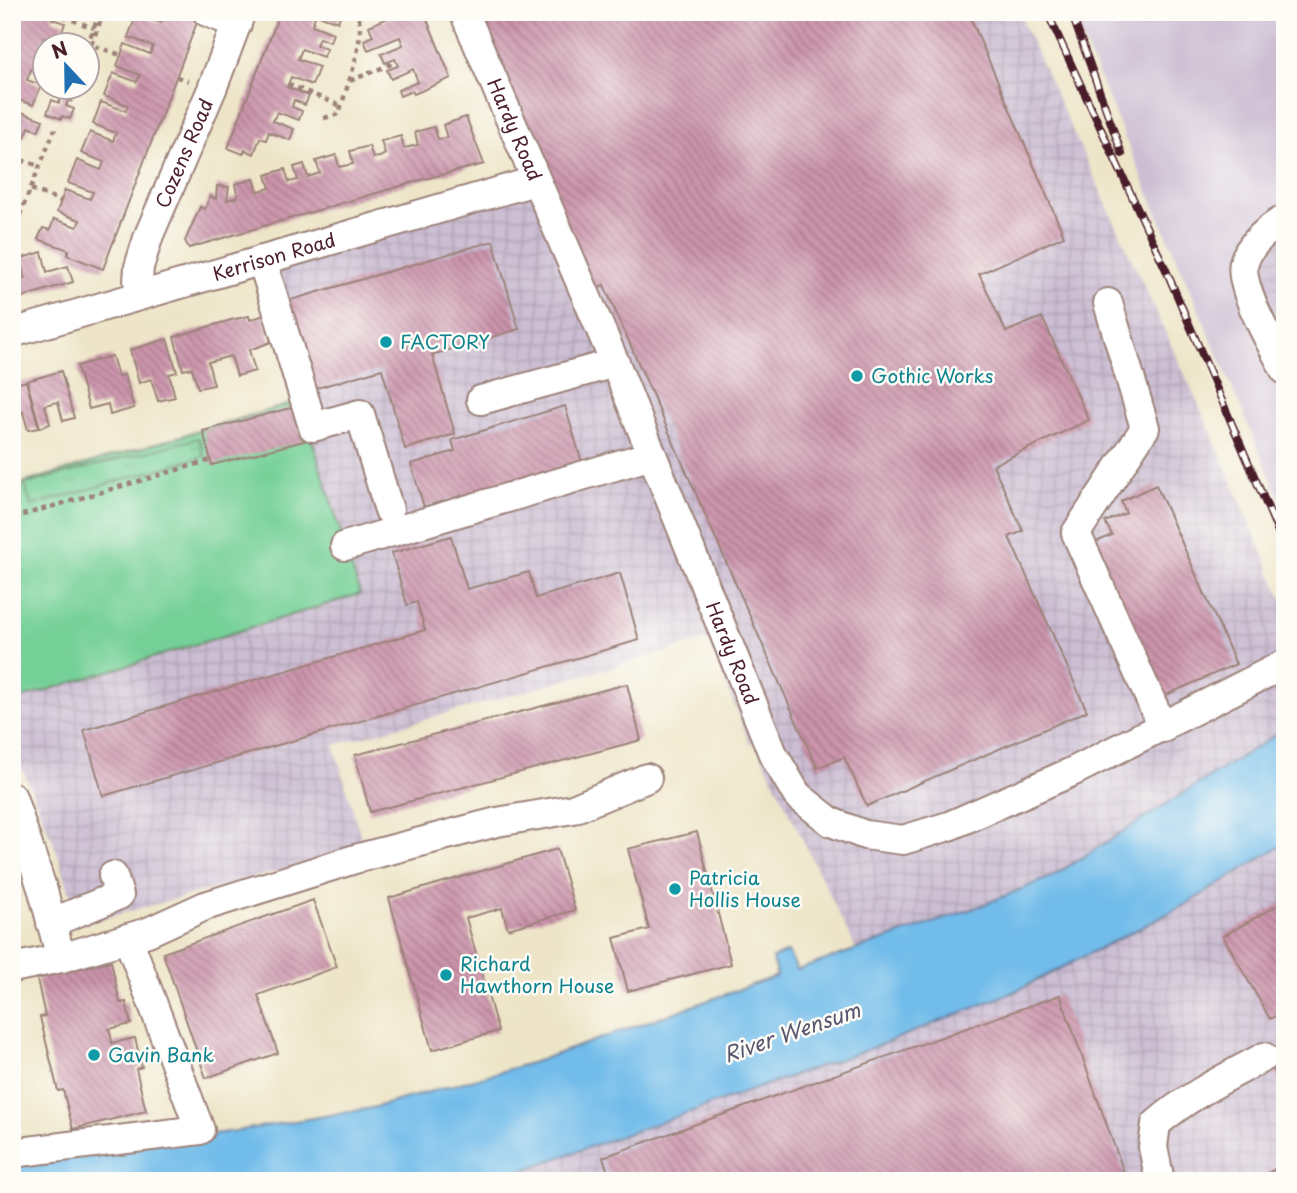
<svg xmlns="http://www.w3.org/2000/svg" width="1297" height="1193" font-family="'Playpen Sans',sans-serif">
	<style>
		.industrial { fill: url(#industrial-grid) }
		.railway { fill: #ccbed3 }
		.green { fill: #75d097; stroke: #607861; stroke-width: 2 }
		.park { fill: url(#park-tufts); stroke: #607861; stroke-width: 2 }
		.water { fill: #71bcea; stroke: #5e6e8a; stroke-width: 2 }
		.building { fill: url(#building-back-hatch) }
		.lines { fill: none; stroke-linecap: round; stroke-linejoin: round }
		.minor-casing { stroke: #9c827a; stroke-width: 32 }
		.path { stroke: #9c827a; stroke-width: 4.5; stroke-dasharray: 5 5; stroke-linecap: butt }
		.minor { stroke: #fff; stroke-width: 28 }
		.rail-casing { stroke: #4a1f2b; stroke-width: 8 }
		.rail { stroke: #fdfcf7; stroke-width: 5; stroke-dasharray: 16; stroke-linecap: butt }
		.culture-dot { fill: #0f9aa8; stroke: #fdfcf7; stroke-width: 2.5 }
		.labels { text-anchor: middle; stroke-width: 5; stroke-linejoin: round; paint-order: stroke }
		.street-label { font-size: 19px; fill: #4a1f2b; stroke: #fdfcf7 }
		.culture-label { font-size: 19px; fill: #0d838f; stroke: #fdfcf7; text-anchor: start }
		.water-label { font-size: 21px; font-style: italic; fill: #58566e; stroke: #fdfcf7 }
	</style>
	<defs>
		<pattern id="industrial-grid" width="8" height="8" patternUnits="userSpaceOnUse" patternTransform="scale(1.75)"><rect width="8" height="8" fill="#ccbed3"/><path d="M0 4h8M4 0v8" fill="none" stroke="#b1a3b5"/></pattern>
		<pattern id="park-tufts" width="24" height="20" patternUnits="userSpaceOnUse" patternTransform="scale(1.75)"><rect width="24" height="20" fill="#75d097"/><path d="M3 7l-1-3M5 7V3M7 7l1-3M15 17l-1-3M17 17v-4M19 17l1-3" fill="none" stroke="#67b282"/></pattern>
		<pattern id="building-back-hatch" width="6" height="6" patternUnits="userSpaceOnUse" patternTransform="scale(1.75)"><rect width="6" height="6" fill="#cb94ab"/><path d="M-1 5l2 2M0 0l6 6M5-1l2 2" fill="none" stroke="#a7788b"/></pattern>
	</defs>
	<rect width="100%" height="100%" fill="#fdfcf7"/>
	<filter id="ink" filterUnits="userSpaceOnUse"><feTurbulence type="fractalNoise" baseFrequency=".0143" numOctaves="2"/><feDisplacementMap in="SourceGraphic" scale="14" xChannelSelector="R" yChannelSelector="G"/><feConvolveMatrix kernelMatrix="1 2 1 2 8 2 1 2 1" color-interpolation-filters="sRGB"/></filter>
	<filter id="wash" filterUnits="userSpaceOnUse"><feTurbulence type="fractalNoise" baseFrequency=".00686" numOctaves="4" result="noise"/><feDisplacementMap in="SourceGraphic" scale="28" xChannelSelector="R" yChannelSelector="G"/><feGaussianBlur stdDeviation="1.57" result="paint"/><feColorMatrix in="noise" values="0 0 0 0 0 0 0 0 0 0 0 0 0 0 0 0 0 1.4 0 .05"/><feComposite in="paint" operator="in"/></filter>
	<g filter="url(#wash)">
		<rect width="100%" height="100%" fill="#eee5c8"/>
		<!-- industrial -->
		<path class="industrial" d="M477 12H1018L1202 412 1285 605V729L1051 877 975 908 856 949 755 742 750 744 708 640 334 745 364 848 79 925 58 854 12 744V701L359 594 252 250 515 177 530 140Z
			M1285 241V324L1264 284 1271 247Z
			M1285 843V1181H492L874 1047 1016 991 1185 905Z"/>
		<!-- railway -->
		<path class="railway" d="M1071 12H1285V241L1271 247 1264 284 1285 324V511Z"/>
		<!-- green -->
		<path class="green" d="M300 401 360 594 12 701V486Z"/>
		<!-- park -->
		<path class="park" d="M199 438 204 456 31 506 25 484Z"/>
		<!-- water -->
		<path class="water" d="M1285 729V843L1185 905 1016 991 875 1047 492 1181H12V1160L236 1131 372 1108 534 1062 777 976 772 958 788 952 797 970 975 908 1051 877Z"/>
		<g id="blocks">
			<!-- building -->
			<path class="building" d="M12 12H54L52 19 65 23 58 44 44 38 40 49 46 51V75L31 69 27 80 41 85 33 105 19 100 16 110 43 120 38 131 29 127 25 137 12 132Z
				M155 12H187L199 17 103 269 67 255 69 250 38 239 43 228 50 230 54 219 77 227 80 220 57 212 65 190 90 199 93 192 68 183 77 160 101 170 104 162 81 153 90 132 113 141 116 133 93 124 101 102 126 111 128 105 104 96 113 73 137 82 140 75 117 66 125 44 150 54 153 46 128 37 137 14 161 23 164 16Z
				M280 12 341 13 338 22 316 14 312 25 333 33 330 42 319 38 316 45 327 49 323 57 302 49 298 59 319 67 312 85 291 77 287 87 309 96 305 105 294 100 292 107 302 111 299 120 277 112 273 121 294 129 290 140 269 132 266 140 260 138 254 154 245 150 243 154 228 148Z
				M388 12H424L451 78 414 94 412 91 400 96 398 90 418 82 413 69 391 79 387 70 398 66 395 59 385 63 381 54 403 45 400 37 368 50 364 40 373 36 369 26 390 17Z
				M477 12H968L1064 236 979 274 1006 332 1042 317 1089 420 993 465 1023 531 1009 537 1087 711 867 806 844 757 817 768 604 285 593 289Z
				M63 93 70 95 66 106 74 109 70 119 62 116 61 119 47 113 52 100 59 103Z
				M466 117 484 164 421 180 189 248 185 241 200 207 205 209 210 196 216 199 217 186 229 187 227 200 238 197 235 184 254 179 258 191 264 190 270 188 266 175 285 169 289 182 298 180 294 167 304 164 308 177 320 173 316 161 336 155 339 167 353 164 350 151 369 146 373 158 380 157 385 154 381 141 401 136 404 148 418 145 415 132 434 127 438 139 447 138 443 125Z
				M493 241 519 329 432 355 455 434 405 449 382 369 310 390 284 302Z
				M42 252 47 272 68 266 73 282 12 300V281L25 278 19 259Z
				M264 315 271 342 249 350 255 371 237 376 231 356 208 362 214 385 198 388 192 368 183 370 174 337 231 320 249 316 250 320Z
				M167 339 177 372 169 374 175 397 158 401 151 379 139 383 130 350Z
				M112 356 118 376 124 375 134 408 110 415 108 404 89 409 77 366Z
				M61 371 74 418 63 421 58 402 45 405 50 424 40 428 27 381Z
				M26 381 39 428 28 430 23 412 12 415V385Z
				M565 406 583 466 467 501 465 495 424 507 411 464 455 451 452 440Z
				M294 407 304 441 212 465 203 431Z
				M1156 485 1236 664 1162 697 1094 543 1112 535 1105 522 1126 513 1121 501Z
				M451 536 467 589 529 572 536 598 620 573 639 640 103 796 84 730 425 630 417 602 407 605 392 553Z
				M627 684 641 740 370 812 355 755Z
				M697 832 731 964 628 991 614 938 649 929 628 849Z
				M557 849 575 910 508 929 502 908 466 918 498 1031 432 1050 389 898Z
				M313 900 337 967 258 995 278 1053 206 1078 163 953Z
				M1285 901V1011L1270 1019 1223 936Z
				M111 961 120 1003 126 1002 131 1024 109 1029 111 1036 112 1043 135 1038 142 1067 136 1069 146 1111 73 1129 63 1090 58 1091 40 1017 45 1016 37 979Z
				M1060 995 1127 1181H611L603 1157Z
				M1285 1062V1090L1273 1069Z
				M1285 1164V1181H1253Z"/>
		</g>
	</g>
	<g filter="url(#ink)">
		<use href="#blocks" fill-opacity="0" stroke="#9c827a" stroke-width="2"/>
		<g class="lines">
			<!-- minor casing -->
			<g class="minor-casing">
				<g id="minor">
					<path d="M207 12 237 24"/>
					<path id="s1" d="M464 12 615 363 773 754 797 795 831 822 865 835 903 840 949 826 1074 771 1285 664"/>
					<path d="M1285 219C1270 227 1248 245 1244 263 1238 288 1273 346 1285 370"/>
					<path d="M262 260 313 427 360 414 389 510"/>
					<path id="s2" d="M142 294 138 281 139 267 149 235 212 89 241 12"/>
					<path d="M1108 303 1145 428 1076 533 1163 728"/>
					<path id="s3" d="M12 333 535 181"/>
					<path d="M481 400 615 363"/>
					<path d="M345 546 652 455"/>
					<path d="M12 797 43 891 61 958"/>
					<path d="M51 923 119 895 113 876"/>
					<path d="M12 968 61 958 148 932 205 906 355 859 497 822 573 809 647 778"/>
					<path d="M12 1153 200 1130 128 938"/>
					<path d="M1160 1181 1153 1147 1156 1124C1188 1096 1227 1077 1264 1057"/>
				</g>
			</g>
			<!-- path -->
			<path class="path" d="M104 12 91 45 121 55
				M54 13 94 28
				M87 46 100 12
				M88 54 91 45
				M177 77 188 81
				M350 81 396 62
				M288 84 341 106
				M69 92 71 88
				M70 102 75 88
				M324 118 339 114C346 86 368 39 357 12
				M12 157 40 166
				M31 189 61 201
				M12 234 55 129
				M12 504 16 517 211 460
				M12 529 16 517"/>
			<!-- minor -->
			<use href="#minor" class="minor"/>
			<!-- rail casing -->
			<g class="rail-casing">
				<path id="rail" d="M1047 12 1166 270 1285 548
					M1071 12 1122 154"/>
			</g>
			<!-- rail -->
			<use href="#rail" class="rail"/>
		</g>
	</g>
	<!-- markers -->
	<g class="culture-dot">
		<circle cx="386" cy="342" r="7"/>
		<circle cx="857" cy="376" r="7"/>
		<circle cx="675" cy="889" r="7"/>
		<circle cx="446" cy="975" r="7"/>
		<circle cx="94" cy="1055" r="7"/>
	</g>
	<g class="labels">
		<!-- street labels -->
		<g class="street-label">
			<text dy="7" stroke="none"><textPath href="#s1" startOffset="128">Hardy Road</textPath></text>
			<text dy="7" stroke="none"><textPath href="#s2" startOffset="150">Cozens Road</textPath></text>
			<text dy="7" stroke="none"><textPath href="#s3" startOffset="273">Kerrison Road</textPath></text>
			<text dy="7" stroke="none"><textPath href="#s1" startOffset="695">Hardy Road</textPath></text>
		</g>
		<!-- culture labels -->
		<g class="culture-label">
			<text x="400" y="349">FACTORY</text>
			<text x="871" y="383">Gothic Works</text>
			<text x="689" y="885">Patricia<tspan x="689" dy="22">Hollis House</tspan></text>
			<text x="460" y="971">Richard<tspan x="460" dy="22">Hawthorn House</tspan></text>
			<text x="108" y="1062">Gavin Bank</text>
		</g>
		<!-- water labels -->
		<g class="water-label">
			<text transform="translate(792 1033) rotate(-19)" y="7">River Wensum</text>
		</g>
	</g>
	<!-- margin -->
	<rect width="1297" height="1193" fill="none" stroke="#fdfcf7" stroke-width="42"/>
	<!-- north arrow -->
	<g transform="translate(66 66) rotate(338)"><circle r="33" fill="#fdfcf7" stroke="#b5a4a5" stroke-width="2"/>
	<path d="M0-5L12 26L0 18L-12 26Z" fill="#1f6fb2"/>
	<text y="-10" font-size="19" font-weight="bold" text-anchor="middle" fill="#4a1f2b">N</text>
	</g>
</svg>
